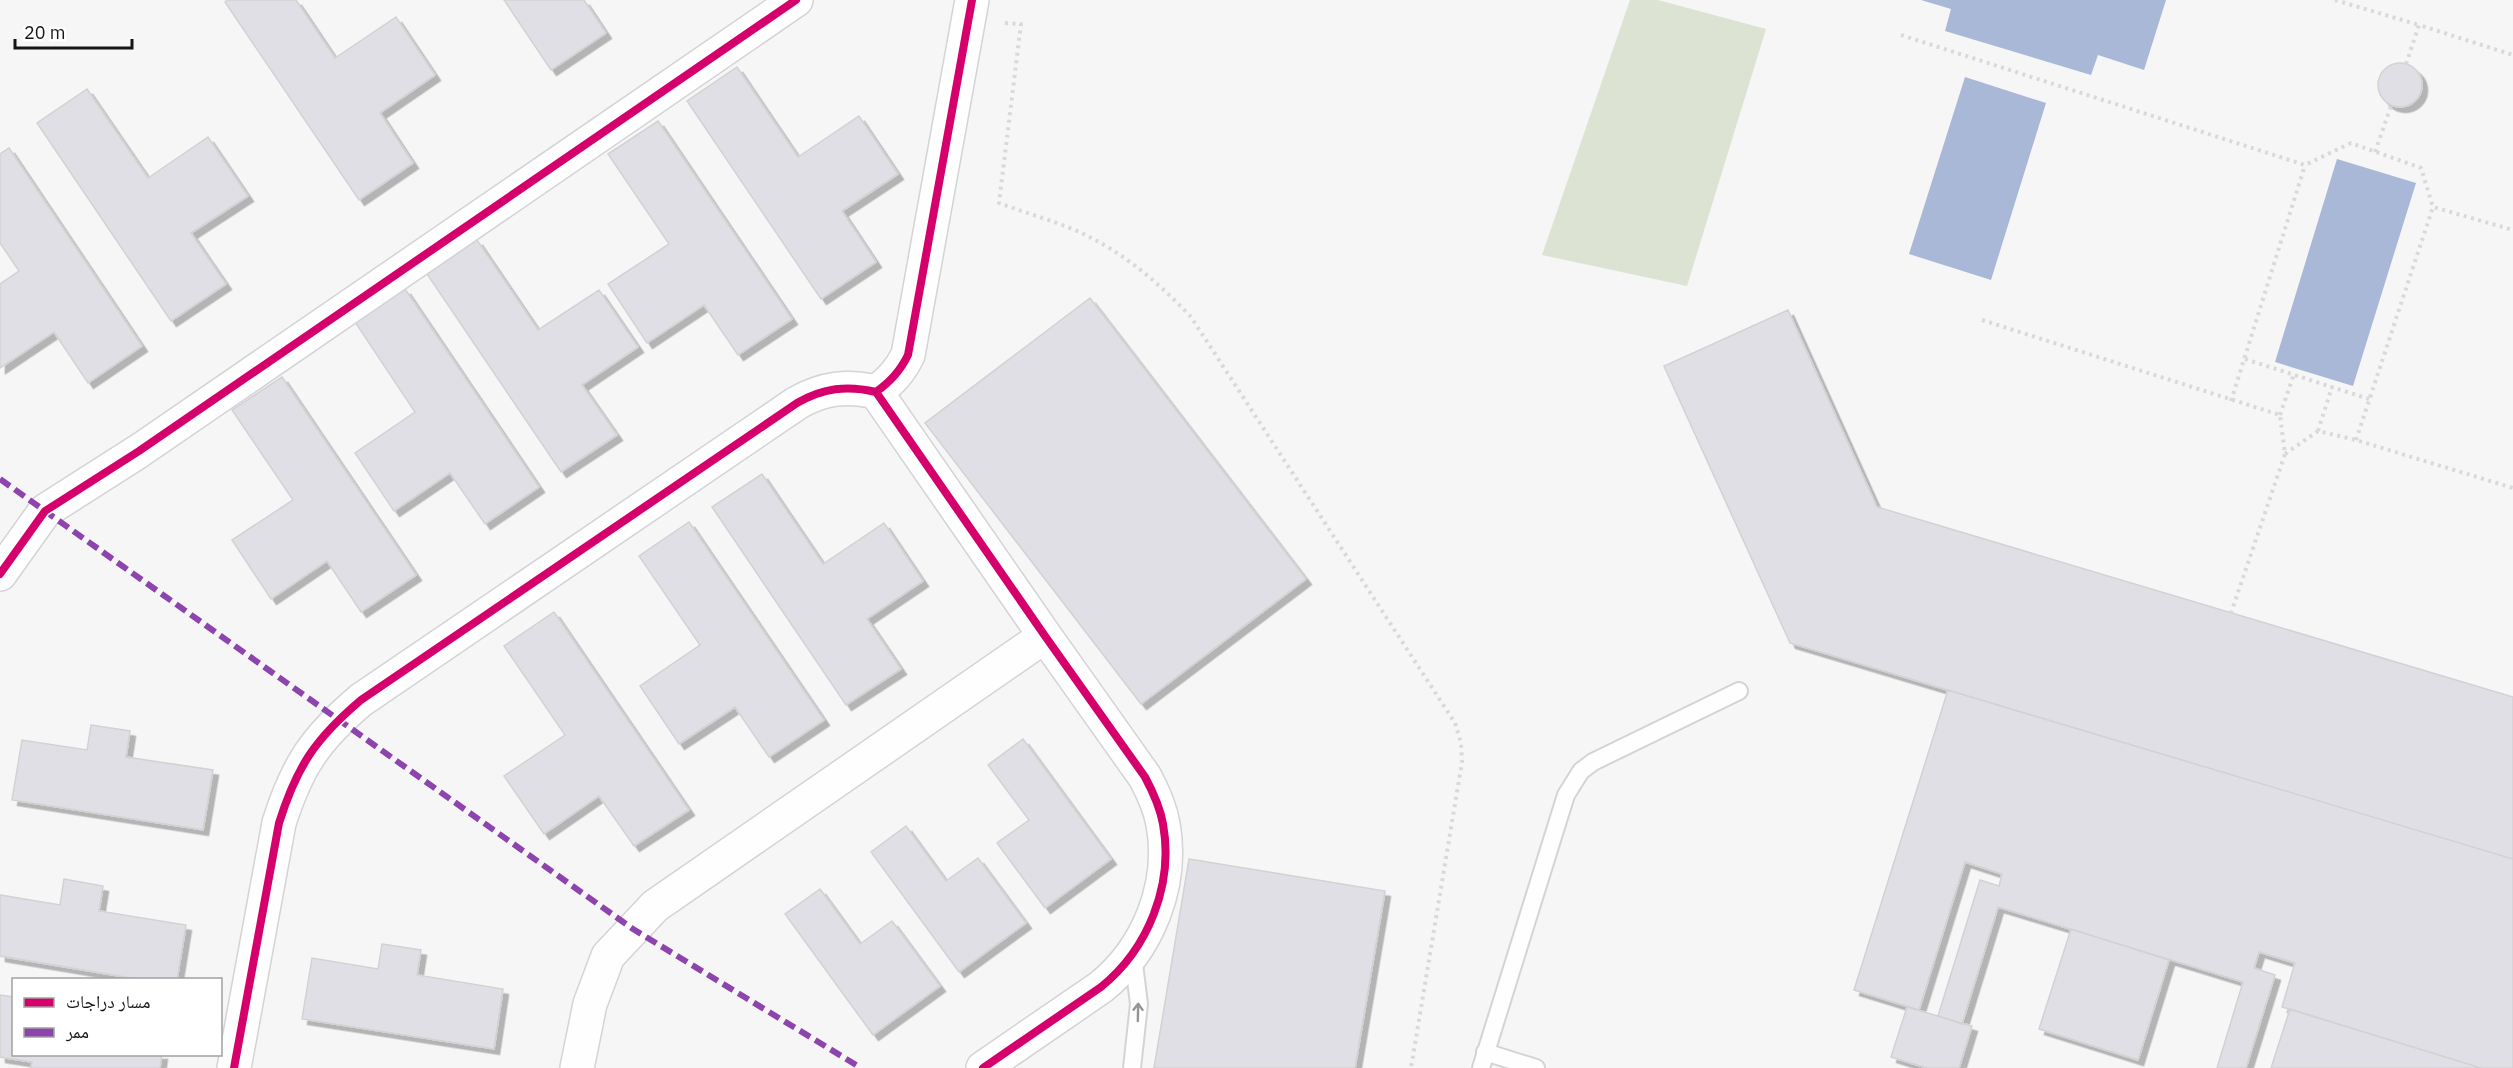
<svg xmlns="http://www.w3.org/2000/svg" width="2513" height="1068" font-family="'IBM Plex Sans','Noto Naskh Arabic',sans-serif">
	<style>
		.green { fill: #dce3d2 }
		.water { fill: #a8b8d6 }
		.building { fill: #e0dfe6; stroke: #d2d2d3; stroke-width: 1.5; filter: url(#shadow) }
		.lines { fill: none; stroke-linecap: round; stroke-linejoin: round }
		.service-casing { stroke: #d4d3d5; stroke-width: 20 }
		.minor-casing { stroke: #d4d3d5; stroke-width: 36 }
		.path { stroke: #d9d9da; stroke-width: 4; stroke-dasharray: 3 4.5; stroke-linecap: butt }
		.service { stroke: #fefefe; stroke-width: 16 }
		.minor { stroke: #fefefe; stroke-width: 33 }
		.quiet { stroke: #8e44ad; stroke-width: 6; stroke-dasharray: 12 6; stroke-linecap: butt }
		.cycleway-casing { stroke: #fff; stroke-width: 11 }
		.cycleway { stroke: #d6006c; stroke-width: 8 }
		.oneway { stroke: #959596 }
	</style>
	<defs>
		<filter id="shadow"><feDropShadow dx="5.5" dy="5.5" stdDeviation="0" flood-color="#0004"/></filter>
	</defs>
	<rect width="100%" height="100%" fill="#f6f6f7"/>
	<!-- green -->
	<path class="green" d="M1630 0H1658L1766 29 1687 286 1542 255Z"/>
	<!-- water -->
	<path class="water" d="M1921 0H2166L2144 70 2098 55 2091 75 1945 31 1951 9Z
		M1965 77 2046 103 1991 280 1909 254Z
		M2337 159 2416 183 2353 386 2275 362Z"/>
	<!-- building -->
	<path class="building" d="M227 0H296L335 58 396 17 435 75 380 113 413 163 359 200 225 2Z
		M504 0H584L606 33 551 70Z
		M2378 85a22 22 0 1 1 44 0a22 22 0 1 1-44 0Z
		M737 67 798 157 859 116 898 174 842 211 876 262 821 299 687 101Z
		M87 89 148 178 208 137 248 196 191 233 226 284 171 321 37 123Z
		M658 121 792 319 738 355 704 305 647 343 608 284 669 244 608 154Z
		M9 148 142 346 88 383 54 332 0 368V284L19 271 0 243V154Z
		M477 240 538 330 599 290 638 347 582 385 617 435 561 472 427 274Z
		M405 289 539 487 485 524 450 473 394 511 355 453 415 412 355 322Z
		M1090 298 1306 579 1141 704 925 423Z
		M1788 310 1877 507 2513 697V859L1790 643 1664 366Z
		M282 377 416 575 361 612 327 561 271 599 232 540 293 500 232 410Z
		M762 474 823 564 884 523 923 581 867 619 901 669 846 705 712 507Z
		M689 522 824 720 769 757 735 707 679 744 640 686 700 645 639 556Z
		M554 612 689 810 634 846 599 796 544 834 504 776 565 735 504 646Z
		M1948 690 2513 859V1068H2481L2282 1007 2295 963 2259 952 2254 968 2275 975 2246 1068H2217L2243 982 1998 907 1962 1024 1938 1016 1980 880 1999 886 2002 874 1965 862 1919 1010 1854 990Z
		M91 725 130 731 126 757 213 770 203 830 12 800 22 740 87 750Z
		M1023 739 1111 859 1045 908 997 843 1029 820 988 765Z
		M906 826 946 881 978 858 1026 923 959 972 871 852Z
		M1189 859 1385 891 1355 1068H1154Z
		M64 879 103 886 99 911 186 925 177 980H143L0 956V895L60 905Z
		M820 889 860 944 892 921 940 986 873 1035 785 914Z
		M2071 929 2169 960 2138 1060 2039 1029Z
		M382 944 421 950 417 975 503 989 494 1049 302 1019 312 958 378 969Z
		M0 995 14 997V1054H162L160 1068H31L32 1062 0 1057Z
		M1907 1007 1972 1026 1959 1068H1927L1891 1057Z
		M2290 1009 2481 1068H2271Z"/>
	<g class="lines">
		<!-- service casing -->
		<g class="service-casing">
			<path id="service" d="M1485 1052 1536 1068
				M1132 1068 1139 1004 1133 956
				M1481 1068 1566 795 1581 771 1593 762 1739 691"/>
		</g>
		<!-- minor casing -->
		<g class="minor-casing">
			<path id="minor" d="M876 392 1045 636 1145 777C1153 792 1160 807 1163 824 1174 885 1148 949 1101 987L983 1068
				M0 574 45 511 139 451 796 0
				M234 1068 279 823C297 766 315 739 361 700L797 403C823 388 847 385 876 392 891 381 900 371 908 355L972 0
				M577 1068 590 1004 608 956 655 906 1045 636"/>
		</g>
		<!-- path -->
		<path class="path" d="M2335 0 2419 25
			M1005 23 1021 24 999 203C1025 213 1052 220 1077 231 1122 251 1158 282 1191 317L1455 723 1461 743 1462 762 1411 1068
			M1901 35 2305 165 2351 143 2421 168 2433 207 2513 230
			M2406 64 2419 25 2513 55
			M2375 152 2391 106
			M1982 320 2280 415 2285 454 2231 613
			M2245 359 2369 399
			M2231 401 2305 165
			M2280 415 2294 374
			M2318 431 2332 387
			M2356 440 2433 207
			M2285 454 2318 431 2356 440 2513 488"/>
		<!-- service -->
		<use href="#service" class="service"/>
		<!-- minor -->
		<use href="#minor" class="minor"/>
		<!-- quiet -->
		<path class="quiet" d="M0 479 633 929 861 1068"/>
		<!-- cycleway casing -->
		<g class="cycleway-casing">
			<path id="cycleway" d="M876 392 1045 636 1145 777C1153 792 1160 807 1163 824 1174 885 1148 949 1101 987L983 1068
				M0 574 45 511 139 451 796 0
				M234 1068 279 823C297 766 315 739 361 700L797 403C823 388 847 385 876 392 891 381 900 371 908 355L972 0"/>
		</g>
		<!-- cycleway -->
		<use href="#cycleway" class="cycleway"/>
	</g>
	<!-- one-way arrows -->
	<defs><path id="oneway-shaft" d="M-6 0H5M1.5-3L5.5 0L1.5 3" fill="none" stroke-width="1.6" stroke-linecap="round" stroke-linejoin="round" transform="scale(1.5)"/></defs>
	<use class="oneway" href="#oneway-shaft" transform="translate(1138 1012) rotate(-89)"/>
	<!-- legend -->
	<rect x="12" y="978" width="210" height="78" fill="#ffffff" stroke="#a1a1a2" stroke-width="1.5"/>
	<rect x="24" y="998" width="30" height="9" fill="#d6006c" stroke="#a1a1a2" stroke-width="1.5"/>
	<text x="66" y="1008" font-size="18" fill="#151516">مسار دراجات</text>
	<rect x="24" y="1028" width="30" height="9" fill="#8e44ad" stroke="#a1a1a2" stroke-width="1.5"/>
	<text x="66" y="1038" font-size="18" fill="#151516">ممر</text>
	<!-- scale -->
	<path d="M15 39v9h117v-9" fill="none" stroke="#151516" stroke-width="3"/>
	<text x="24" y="39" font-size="18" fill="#151516" stroke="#ffffff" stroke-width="4.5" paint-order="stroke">20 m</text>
</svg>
